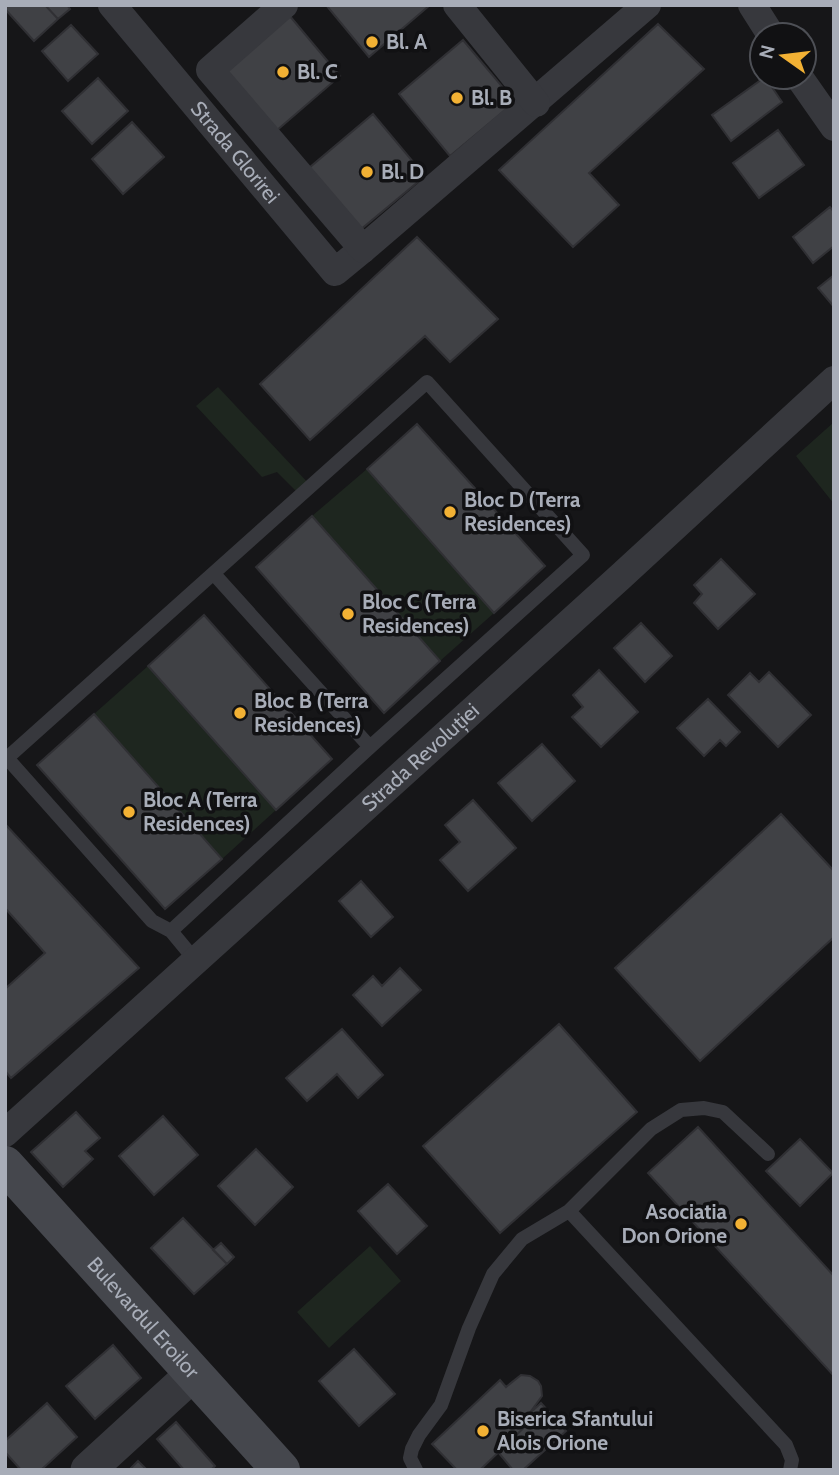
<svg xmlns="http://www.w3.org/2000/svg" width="839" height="1475" font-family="Cabin,sans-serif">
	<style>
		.green { fill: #1e261f }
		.building { fill: #404145; stroke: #303034; stroke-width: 2 }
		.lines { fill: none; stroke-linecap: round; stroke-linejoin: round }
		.service { stroke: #37383d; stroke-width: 14 }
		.minor { stroke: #37383d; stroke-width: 28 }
		.tertiary { stroke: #37383d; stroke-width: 35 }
		.secondary { stroke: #45474d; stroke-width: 38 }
		.poi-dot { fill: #f2b134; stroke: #111113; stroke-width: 2.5 }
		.labels { text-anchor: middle; stroke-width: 7; stroke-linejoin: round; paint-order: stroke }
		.poi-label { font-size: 21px; font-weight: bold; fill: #a8adb8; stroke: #111113; text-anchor: start }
		.street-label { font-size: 21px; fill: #a8adb8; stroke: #111113 }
	</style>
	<rect width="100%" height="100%" fill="#161618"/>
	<!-- green -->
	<path class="green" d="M218 387 310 485 300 495 277 472 262 477 196 406Z
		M834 422V504L796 456Z
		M367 469 494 613 440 661 312 516Z
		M148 666 276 810 222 859 94 714Z
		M370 1246 401 1281 329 1348 297 1312Z"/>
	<!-- building -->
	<path class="building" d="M5 5H45L58 19 34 41 5 9Z
		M45 5H67L70 9 58 19Z
		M326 5H430L369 57Z
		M289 15 340 76 276 131 225 69Z
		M658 24 704 69 589 173 619 205 573 247 499 170Z
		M71 25 98 54 68 81 42 51Z
		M463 40 515 102 450 156 399 94Z
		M765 77 782 102 731 141 712 115Z
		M98 78 128 111 92 144 62 111Z
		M373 114 425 176 360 230 309 168Z
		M132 122 164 157 123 194 92 159Z
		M778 130 804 165 759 198 733 163Z
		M830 207 834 212V246L813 263 793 237Z
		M417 237 498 319 450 362 425 336 310 440 260 384Z
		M834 275V307L818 288Z
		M417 424 545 566 494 613 367 469Z
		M312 516 440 661 384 713 256 567Z
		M721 559 755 594 718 629 694 603 702 594 694 585Z
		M204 615 332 759 276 810 148 666Z
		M641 623 672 656 645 682 614 648Z
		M599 670 638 712 601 747 572 717 583 707 573 695Z
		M769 672 811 715 778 747 728 695 750 673 759 682Z
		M708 699 740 732 726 746 720 740 704 756 677 728Z
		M94 714 222 859 165 909 37 765Z
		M542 744 575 781 532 821 498 783Z
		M473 800 516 848 468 891 440 860 460 842 445 825Z
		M781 814 834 871V937L700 1061 615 968Z
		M5 824 139 968 11 1078 5 1071V989L45 953 5 908Z
		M361 881 393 917 371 937 339 901Z
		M400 968 421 990 382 1026 353 995 373 976 382 986Z
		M559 1024 637 1112 500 1233 423 1146Z
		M342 1029 383 1075 358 1098 337 1074 307 1101 286 1078Z
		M76 1112 100 1138 85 1151 93 1159 63 1187 31 1152Z
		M163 1116 198 1155 154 1195 119 1156Z
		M698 1127 834 1276V1376L648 1173Z
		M800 1139 833 1173 800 1206 766 1171Z
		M256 1149 293 1187 255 1225 218 1186Z
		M388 1184 427 1226 397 1254 358 1211Z
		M183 1218 227 1264 194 1294 151 1248Z
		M221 1243 234 1257 227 1264 213 1250Z
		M113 1345 141 1378 95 1419 66 1386Z
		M354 1349 395 1394 359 1426 319 1381Z
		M521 1375 530 1376 538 1381 541 1386 542 1396 529 1414 533 1419 480 1470H457L432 1444 500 1380 506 1387Z
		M47 1403 77 1437 41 1470H21L5 1452V1441Z
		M541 1403 566 1431 523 1470H513L498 1452 533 1419 529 1414Z
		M176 1422 215 1466 211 1470H184L157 1439Z
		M138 1461 147 1470H129Z"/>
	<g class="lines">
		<!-- service -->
		<path class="service" d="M214 574 370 747
			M171 931 370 747 583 555 427 382 7 758 152 921 171 931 195 960
			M569 1211 786 1445 792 1460 790 1470
			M416 1470 410 1458 412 1449 419 1435 441 1405 469 1328 493 1274 522 1239 569 1211 651 1129 681 1110 704 1108 723 1112 768 1154"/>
		<!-- minor -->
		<g class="minor">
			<path id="s1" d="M112 5 335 272 363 249"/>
			<path d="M284 5 210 70 363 249 647 5"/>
			<path d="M457 5 536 103"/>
			<path d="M752 5 771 35"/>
			<path d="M799 77 834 127"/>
			<path id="s2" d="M5 1133 619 578 834 380"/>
		</g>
		<!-- tertiary -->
		<path class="tertiary" d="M88 1470 194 1373"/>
		<!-- secondary -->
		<path class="secondary" id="s3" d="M5 1165 281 1470"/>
	</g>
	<!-- markers -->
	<g class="poi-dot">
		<circle cx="372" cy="42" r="7"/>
		<circle cx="283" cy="72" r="7"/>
		<circle cx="457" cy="98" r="7"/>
		<circle cx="367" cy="172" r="7"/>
		<circle cx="450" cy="512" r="7"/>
		<circle cx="348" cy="614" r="7"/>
		<circle cx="240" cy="713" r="7"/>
		<circle cx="129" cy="812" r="7"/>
		<circle cx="741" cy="1224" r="7"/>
		<circle cx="483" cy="1431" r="7"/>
	</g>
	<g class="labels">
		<!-- poi labels -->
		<g class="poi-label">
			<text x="386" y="49">Bl. A</text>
			<text x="297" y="79">Bl. C</text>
			<text x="471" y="105">Bl. B</text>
			<text x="381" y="179">Bl. D</text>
			<text x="464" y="507">Bloc D (Terra<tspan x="464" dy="24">Residences)</tspan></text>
			<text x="362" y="609">Bloc C (Terra<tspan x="362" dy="24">Residences)</tspan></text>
			<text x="254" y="708">Bloc B (Terra<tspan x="254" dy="24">Residences)</tspan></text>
			<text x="143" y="807">Bloc A (Terra<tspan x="143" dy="24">Residences)</tspan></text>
			<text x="727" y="1219" text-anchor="end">Asociatia<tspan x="727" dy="24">Don Orione</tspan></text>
			<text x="497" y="1426">Biserica Sfantului<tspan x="497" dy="24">Alois Orione</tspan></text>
		</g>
		<!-- street labels -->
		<g class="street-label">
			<text dy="7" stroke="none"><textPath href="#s1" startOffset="192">Strada Glorirei</textPath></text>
			<text dy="7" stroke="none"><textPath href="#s2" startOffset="560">Strada Revoluției</textPath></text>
			<text dy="7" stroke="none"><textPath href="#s3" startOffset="206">Bulevardul Eroilor</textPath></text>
		</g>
	</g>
	<!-- border -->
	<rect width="839" height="1475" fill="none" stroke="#a8adb8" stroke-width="14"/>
	<!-- north arrow -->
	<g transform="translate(783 56) rotate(284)"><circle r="33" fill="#111113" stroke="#4d4f55" stroke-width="2"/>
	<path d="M0-5L12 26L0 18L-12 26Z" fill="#f2b134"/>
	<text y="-10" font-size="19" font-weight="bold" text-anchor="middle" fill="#a8adb8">N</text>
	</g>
</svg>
